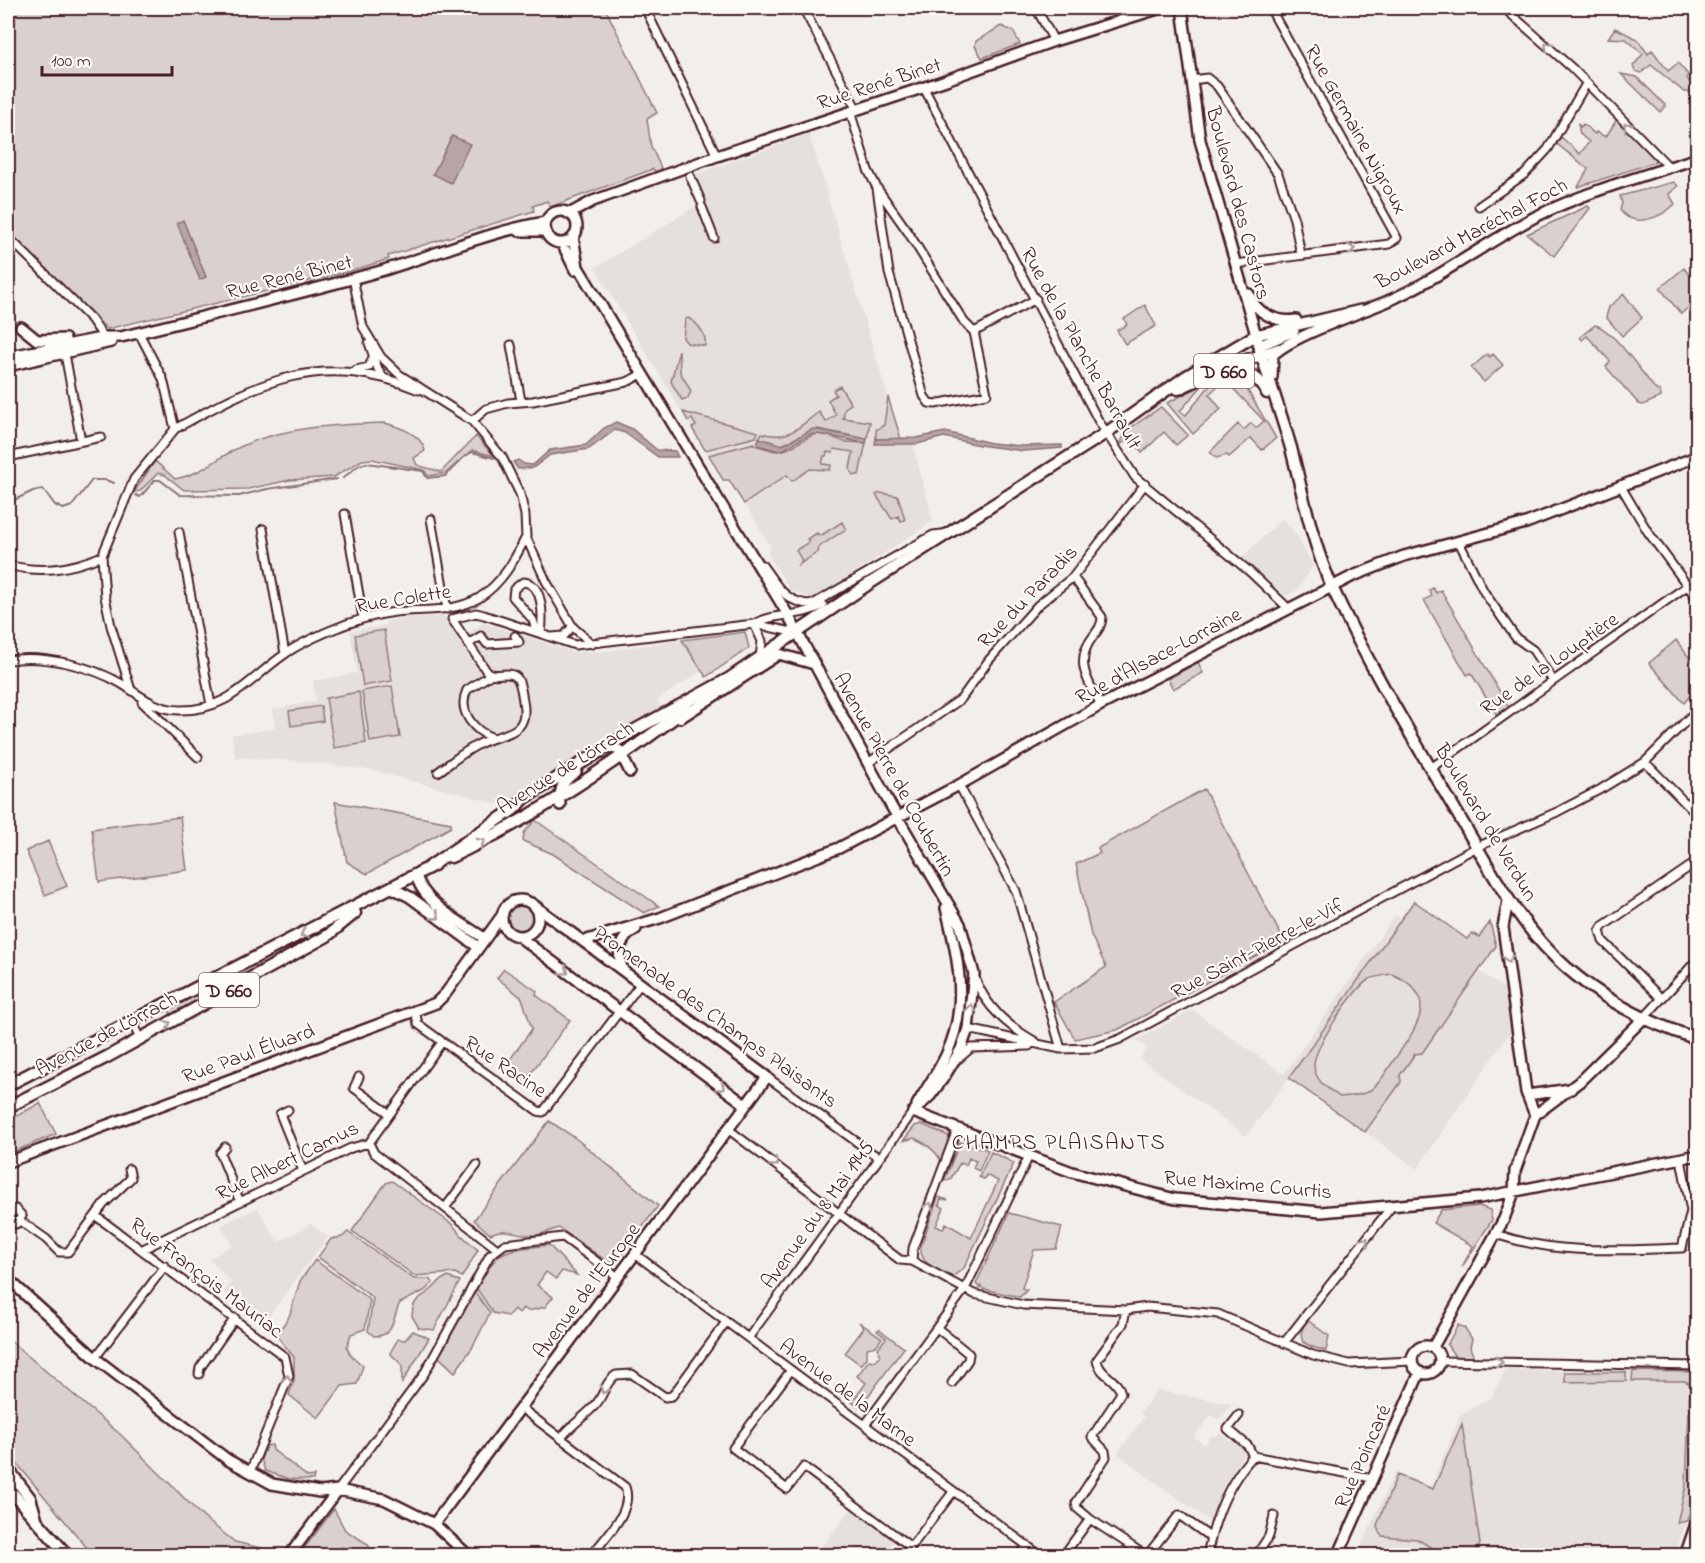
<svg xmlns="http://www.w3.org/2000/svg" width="1705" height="1563" font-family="'Indie Flower',sans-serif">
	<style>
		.built { fill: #e5dfdd }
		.green { fill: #d9d0cf; stroke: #92787d; stroke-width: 1.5; fill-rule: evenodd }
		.water { fill: #b7a5a6; stroke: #8b6f75; stroke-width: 1.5 }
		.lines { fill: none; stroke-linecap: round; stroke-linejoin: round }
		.stream { stroke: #8b6f75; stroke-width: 2 }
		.street-casing { stroke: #4a1f2b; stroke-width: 11 }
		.secondary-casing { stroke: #4a1f2b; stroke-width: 14 }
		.primary-casing { stroke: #4a1f2b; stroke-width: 15 }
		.street { stroke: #fdfcf7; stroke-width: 7 }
		.secondary { stroke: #fdfcf7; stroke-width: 9 }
		.primary { stroke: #fdfcf7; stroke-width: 10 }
		.oneway { stroke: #ac999b }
		.labels { text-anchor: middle; stroke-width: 4.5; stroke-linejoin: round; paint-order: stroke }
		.shield { fill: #fdfcf7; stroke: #806168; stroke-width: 1.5 }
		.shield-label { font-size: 20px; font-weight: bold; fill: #4a1f2b }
		.street-label { font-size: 21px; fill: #4a1f2b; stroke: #fdfcf7 }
		.neighbourhood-label { font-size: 22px; letter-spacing: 1.5px; fill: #4a1f2b; stroke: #fdfcf7 }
	</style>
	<rect width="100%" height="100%" fill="#f2efeb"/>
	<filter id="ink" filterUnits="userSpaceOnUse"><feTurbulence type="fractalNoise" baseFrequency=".0167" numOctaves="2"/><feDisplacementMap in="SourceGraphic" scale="12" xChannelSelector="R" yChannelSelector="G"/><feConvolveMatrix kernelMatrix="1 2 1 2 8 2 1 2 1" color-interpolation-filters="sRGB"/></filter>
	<g filter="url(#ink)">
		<!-- built -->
		<path class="built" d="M809 134 902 444 913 445 933 521 815 599 790 590 768 554 770 546 748 509 729 480H723L595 268 696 206 685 178Z
			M1282 519 1296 534 1313 566 1297 590 1286 596 1241 558Z
			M444 616 458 639 484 623 573 652H599L682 640 702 671 657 700 661 707 502 805 371 770 299 761 235 757 232 735 275 728 273 709 316 701 313 681 357 673 350 631 386 625V621L401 618Z
			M1395 915 1505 989 1511 1031 1417 1169 1289 1078 1246 1136 1140 1059 1147 1048 1137 1040 1192 1010 1284 1074Z
			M258 1208 278 1242 311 1224 328 1237 265 1321 224 1292 231 1282 209 1259 232 1245 221 1225Z
			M1505 1370 1697 1372V1489L1675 1555 1357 1556 1395 1472 1431 1487 1461 1414 1492 1397Z
			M1157 1390 1232 1404 1219 1420 1211 1415 1194 1437 1205 1445 1210 1436 1221 1434 1244 1450V1455L1222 1489 1211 1522 1117 1454 1144 1417 1140 1413Z
			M851 1509 894 1541 883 1555H808L814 1546 819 1550Z"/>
		<!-- green -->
		<path class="green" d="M8 8H605L657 113 647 119 651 146 662 170 656 172 653 169 550 207 547 201 533 206 534 211 388 256 389 259 347 272 107 329 8 231Z
			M1001 26 1013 31 1020 44 982 58 975 46 976 41Z
			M1615 28 1637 39 1648 54 1652 50 1668 71 1678 63 1689 76 1687 78 1697 92H1684L1651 65 1641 73 1635 71 1633 66 1643 54 1626 39 1608 38Z
			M1621 74 1637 77 1666 106 1660 112Z
			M1617 119 1655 158V162L1578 187 1588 169 1557 144 1561 137 1580 154 1589 142 1580 134 1578 124 1581 127 1583 124 1595 134 1596 132 1606 137Z
			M1674 182 1678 186 1669 194 1675 204C1661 218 1633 229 1620 210L1622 203 1620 196Z
			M1588 206 1590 208 1554 256 1527 234Z
			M1684 268 1697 284V300L1681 314 1660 288Z
			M1624 294 1642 318 1622 336 1606 317 1609 307Z
			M1145 305 1156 326 1125 344 1117 330 1127 325 1124 319Z
			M688 318C698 323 707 335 705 346L687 343 683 338 685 320Z
			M1595 325C1613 329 1643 374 1656 390L1660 391 1661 397 1643 405 1639 404 1606 367 1610 361 1587 336 1582 340 1580 337Z
			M679 350 680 372 691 391 688 398 682 400 671 382Z
			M1487 354 1490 357 1493 354 1503 365 1484 382 1471 368Z
			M1225 377 1242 381 1276 438 1262 450 1251 438 1229 457 1227 455 1216 458 1210 452 1238 424 1244 430 1251 423 1256 428 1264 421 1225 380 1209 394 1221 409 1193 434 1167 403 1203 385 1180 411 1186 415 1215 379Z
			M840 386 851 404 845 408 843 418 870 422 867 439 818 429 779 446 759 438 762 433C789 441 798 427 819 412L826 422 836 415 828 400 836 395 833 390Z
			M888 397 901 439H876V430L884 425Z
			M1161 407 1188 435 1176 445 1164 432 1142 453 1132 437 1120 445 1126 431Z
			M683 412 758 432 756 437 705 450 692 428 696 426 692 419 688 421Z
			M385 423C399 427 422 434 425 451L414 458 417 465 441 472 476 436 494 456 472 450 446 473 428 476 424 470 372 459 362 460 334 477 290 480 248 489 184 490 165 475 158 473 140 491 134 492 155 461 175 479C203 474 216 458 240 447 283 426 338 425 385 423Z
			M821 433 845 442 866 443 859 475H853L850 469 853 452 834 449 833 453 827 452 826 456H824L822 464 831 465 830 470 810 469 792 481 787 475 744 504 729 480H723L709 455 754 443 753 445C761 446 769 451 777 451 793 451 804 435 821 433Z
			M880 493 898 496 905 520 901 521 898 516 892 519 876 495Z
			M842 522 846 529 819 547 818 552 797 566 802 561 796 550 809 542 807 539 817 533 820 536Z
			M1433 588 1436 593 1441 590 1509 708 1496 714 1471 673 1467 675 1424 600 1432 596 1429 590Z
			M384 630 392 681 363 686 355 635Z
			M745 632 749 648 706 677 682 640Z
			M1676 640 1697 668V687L1684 703 1649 663Z
			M1198 662 1203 673 1173 689 1168 679Z
			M392 686 400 737 370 742 362 691Z
			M359 692 366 743 334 748 326 698Z
			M321 706 323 721 291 726 289 711Z
			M1204 789 1284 941 1117 1030 1075 1039 1054 1002 1106 967 1091 935 1076 864 1100 853 1098 848Z
			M335 802 451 823V827L367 874 347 862Z
			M180 817 187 870 99 882 92 829Z
			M535 820 659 906 644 913 553 854 523 841 524 833Z
			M48 841 67 886 45 895 26 851Z
			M1414 901 1467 939 1472 933 1479 937 1490 922 1496 946 1422 1053 1415 1054 1400 1075 1401 1082 1365 1132 1289 1078ZM1391 974C1443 994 1416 1029 1394 1060 1387 1070 1379 1086 1367 1092 1359 1096 1349 1096 1340 1097 1328 1089 1315 1081 1314 1066 1313 1048 1354 989 1368 980 1374 976 1384 976 1391 974Z
			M507 917a13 13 0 1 1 26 0a13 13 0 1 1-26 0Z
			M258 963 259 966 174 1015 170 1013V1009Z
			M504 969 537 991 536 995 570 1020 523 1084 503 1069 532 1029 522 998 497 978Z
			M40 1103 56 1134 8 1154V1121Z
			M549 1121 574 1137 658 1206 618 1260 608 1262 559 1228C551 1230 542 1235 534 1235 517 1236 509 1226 490 1234L474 1220Z
			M921 1124 949 1136 950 1142 942 1164C938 1152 925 1143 914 1138L903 1141 915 1126Z
			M960 1142 988 1150 979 1171 973 1168 976 1161 969 1158 966 1165 960 1163 950 1180 944 1181Z
			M991 1152 1014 1163 964 1268 952 1277C939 1270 918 1264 921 1246L938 1197 948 1200 941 1199 939 1205 944 1208 936 1226 943 1229 946 1223 971 1238 998 1181 986 1175 984 1179 979 1177Z
			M392 1181 453 1225 459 1233 478 1250 462 1277 455 1273 415 1276 352 1231 386 1183Z
			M1479 1206 1490 1210 1492 1220 1462 1267 1473 1246 1433 1223 1441 1210Z
			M1009 1213 1062 1227 1056 1249 1034 1250 1022 1288 1027 1290 1020 1297 983 1289 981 1286 980 1288 976 1284Z
			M348 1232 414 1279H429L433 1283 424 1291 400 1303C392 1318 395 1337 374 1336L368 1331 373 1298 318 1257 331 1239 342 1237Z
			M549 1245 577 1275 562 1271 556 1279 546 1272 537 1285 553 1297 545 1307 528 1311 523 1308 519 1313 514 1309 508 1316 493 1313 477 1289C500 1246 501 1251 549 1245Z
			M315 1260 370 1300 365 1329 351 1334 347 1347 350 1354 363 1366 357 1384 342 1386 318 1418 289 1395 294 1380V1357L276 1335 289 1317 300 1281Z
			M447 1277 460 1281 434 1330 419 1328 412 1316C413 1297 420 1300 432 1289 438 1284 438 1280 447 1277Z
			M475 1292 490 1313 472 1348 455 1372 439 1357Z
			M1307 1320 1329 1336 1326 1351C1306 1346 1293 1342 1307 1320Z
			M859 1322 882 1338 876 1346 867 1348V1358L861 1365 845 1353 864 1328Z
			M1458 1325 1465 1328 1472 1339 1470 1347 1474 1358H1456L1447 1345Z
			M879 1329 904 1348 860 1407 852 1402 866 1383 857 1376 869 1360 875 1361 880 1356 878 1348 886 1338 877 1331Z
			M413 1331 429 1338 402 1383V1365L390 1353 398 1339 405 1340Z
			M8 1339 121 1435 203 1517 235 1542 274 1551 277 1552 275 1555H93L8 1453Z
			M1633 1371 1697 1372V1489L1687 1521 1677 1523 1686 1485 1690 1384 1685 1381H1632Z
			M1565 1372H1626V1381L1565 1382Z
			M1462 1424 1480 1544 1475 1555H1431L1432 1548 1417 1539 1382 1536 1377 1525 1397 1475 1433 1489Z
			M272 1445 273 1450 308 1477 314 1476 313 1480 289 1479 265 1471 261 1459 266 1446Z
			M334 1509 345 1530 368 1544 370 1550 365 1553 342 1547 334 1555H302L303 1550Z"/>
		<!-- water -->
		<path class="water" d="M452 136 470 144 451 183 433 174Z
			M183 220 206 277 200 280 177 223Z
			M616 422 632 429 657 450 675 451 678 457H658L625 433 615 430 589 449 550 455 533 468 518 469 513 462 518 460 524 464 533 465 550 450 586 445 604 428Z
			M813 429 867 439 866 443C852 442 818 431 809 435 798 439 790 448 779 451L757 445 759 438 783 445Z
			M945 432 991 443 1021 446 1062 445V448L1024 451 979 445 944 437 917 444H875L876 439 916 438Z"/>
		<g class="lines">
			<!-- stream -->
			<path class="stream" d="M343 478 359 465 367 463 423 471 427 478 445 476 464 457 472 452 494 458
				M136 495 140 497 155 480H160L180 495 239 496 267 489 337 479
				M8 503 33 491 43 489 55 505 63 509 72 506 92 480H105L114 483"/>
			<!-- street casing -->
			<g class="street-casing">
				<path id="street" d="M645 8 717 156
					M803 8 856 108
					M1036 8 1054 41
					M1504 8 1572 68 1669 167
					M1192 80 1207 78 1217 86 1278 174 1294 219 1301 255
					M924 88 1098 420 1135 477 1250 572 1288 608
					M850 111 868 170 877 188 908 232 964 322 974 332 1036 299
					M690 176 701 201
					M877 188 889 273 924 396 929 403 935 404 987 394 974 332
					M1479 206 1525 174 1548 149 1586 84
					M702 207 714 238
					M8 237 91 319 100 332
					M1236 264 1389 244 1397 238 1270 8
					M353 278 363 327 381 357 400 375 472 421 502 457 520 494 525 515 526 537 546 581 573 627 592 644
					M369 343 378 369 383 377
					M511 345 521 401
					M65 354 81 441
					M356 370 369 367 373 357
					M472 421 486 409 508 403 533 401 627 382 642 374
					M175 429C260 381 321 350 419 390
					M8 457 101 437
					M1620 485 1648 532 1698 600
					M345 514 363 618
					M431 519 447 609
					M263 529 285 654
					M179 532 211 705
					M1459 542 1484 592 1516 638 1533 650 1553 681
					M8 565C42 574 70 569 102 556
					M762 565C776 584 786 605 813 604L933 535 942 534
					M1073 577 1102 617C1102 626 1097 631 1092 638 1074 662 1088 682 1101 705
					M754 624C775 612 801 618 823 605
					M754 624 762 641 760 658
					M536 631 533 620 513 597 514 589 523 582C544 583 543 617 541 633
					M552 637 564 636 572 627
					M468 644 481 636 487 644 519 642 515 636
					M8 660C43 654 91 666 122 684 141 696 155 709 179 710 229 711 249 679 285 654 297 645 315 637 329 631 350 622 372 615 395 612 423 609 453 613 479 598 502 583 514 561 526 537
					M490 675 467 690C457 711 474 732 494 738
					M131 690 111 626 105 597 102 556 134 479 175 429 163 379 139 333
					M142 702 198 757
					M1645 762 1698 816
					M868 763 961 699 989 660 1038 605 1073 577 1145 484
					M1431 768 1687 586
					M438 772C452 762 466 750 481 743 503 732 530 736 523 701 522 694 521 684 517 678 510 669 495 679 487 672L452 619 476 613 484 615 575 645 754 624 797 633
					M959 785 1016 891 1061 1049
					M975 978C986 1008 1009 1027 1036 1042
					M1661 998 1603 941 1600 931 1603 926 1698 861
					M415 1010 418 1024 538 1111 543 1112 641 983
					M1643 1019 1698 959
					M132 1022 140 1039
					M968 1029 1061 1049 1095 1048 1120 1039 1477 847 1557 812 1601 789 1645 762 1698 709
					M958 1059 971 1048 1029 1046
					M359 1077 354 1088 390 1114
					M767 1077 879 1158
					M288 1110 280 1114 303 1171
					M728 1129 900 1260 912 1261 974 1294 1023 1305 1126 1310 1147 1307 1218 1314 1313 1355 1349 1364 1412 1361
					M369 1143 374 1153 445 1208 477 1165
					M225 1147 220 1153 240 1202
					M445 1208 496 1248
					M8 1211 16 1209 22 1216 16 1224 8 1222
					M96 1216 285 1357 289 1376 250 1472
					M20 1221 46 1239 59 1252H68L104 1204 131 1178 129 1169
					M1496 1234C1555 1255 1620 1250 1682 1248L1691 1211 1681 1159
					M143 1249 351 1148 369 1143 442 1042
					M635 1254 1041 1556
					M912 1261 913 1248 957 1130
					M937 1328 969 1354 968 1360 952 1383
					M749 1337 913 1112
					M1284 1343 1392 1206
					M95 1358 165 1266
					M1440 1361 1698 1366
					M791 1370 733 1448 787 1489 804 1467 911 1547
					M199 1374 200 1368 235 1318
					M521 1408 625 1487C634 1511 605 1537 591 1556
					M1239 1415 1228 1429 1248 1446 1252 1454
					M865 1425 965 1289 1029 1156
					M561 1438C572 1424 586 1416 597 1403 604 1394 606 1381 616 1375L632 1374 665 1397 672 1396 726 1322
					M338 1490 424 1374 490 1255 505 1244 563 1237 618 1277
					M1090 1519 1077 1508 1076 1503 1106 1457 1105 1451 1092 1437 1121 1393C1118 1379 1099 1375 1097 1360L1123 1324 1126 1310
					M904 1556 953 1492
					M953 1556 955 1553 959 1556
					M1019 1556 1027 1545
					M1063 1556 1090 1519 1145 1555 1149 1553 1179 1515 1210 1537
					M1207 1556C1214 1519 1228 1483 1253 1456L1372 1478
					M1256 1556 1269 1536 1274 1516"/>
			</g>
			<!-- secondary casing -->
			<g class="secondary-casing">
				<path id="secondary" d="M1182 8 1200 140 1256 335 1361 310
					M545 227a16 16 0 1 1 32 0a16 16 0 1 1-32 0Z
					M569 214 593 201 717 156 946 80 1054 41 1161 8
					M519 231H546
					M573 237 578 267 788 615 891 806 960 924 974 974 968 1029 961 1049 944 1077 930 1096 913 1112
					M562 243 575 270
					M1249 294C1255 313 1277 323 1296 320
					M21 327 37 340 65 339
					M1259 346 1294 331
					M11 356 106 337H121C209 315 297 295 384 270 437 254 491 231 546 222
					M8 366 111 342
					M1272 377 1273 355C1292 336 1360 313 1388 301 1440 278 1485 243 1535 217 1587 191 1643 176 1698 158
					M680 718 779 654 814 664
					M608 747 619 750 630 772
					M560 805C559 789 562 781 576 772
					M416 874C421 902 462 923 484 938
					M392 888 410 897 478 947
					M502 918a18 18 0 1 1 36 0a18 18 0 1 1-36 0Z
					M518 936 746 1105
					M584 941 660 918 839 848 959 785 1101 705 1353 576 1404 556 1526 523 1698 456
					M623 970C616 953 619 938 636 929
					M1527 1095 1571 1089
					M917 1105C927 1087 939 1071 947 1053 969 1005 958 956 946 908
					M913 1112 1072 1172 1175 1199 1321 1212 1480 1198 1698 1155
					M1535 1115 1579 1082 1643 1019
					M8 1162 436 1003 446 993 503 914
					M8 1279 95 1358 228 1460 272 1484 320 1492 338 1490 384 1499 434 1524 469 1556
					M1412 1360a14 14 0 1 1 28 0a14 14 0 1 1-28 0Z
					M1433 1347 1504 1219 1514 1192 1515 1171 1535 1115 1526 1092 1503 927 1508 901
					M434 1524 767 1077 531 903
					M289 1556 338 1490
					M1338 1556 1420 1372
					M1685 1556 1698 1518"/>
			</g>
			<!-- primary casing -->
			<g class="primary-casing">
				<path id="primary" d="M60 346 62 354
					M8 362 16 355
					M1223 368 1279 349
					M1178 389C1206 375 1249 355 1267 393
					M451 857C534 818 612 765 686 709
					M429 867 514 809 525 798 633 731 730 678 867 585 1106 433 1185 377 1256 335C1266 373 1280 410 1291 448 1303 494 1312 543 1332 587 1368 665 1414 740 1457 813 1490 868 1518 926 1567 968 1605 1001 1650 1024 1698 1039
					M8 1085 434 865
					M8 1107 107 1057 327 936 355 913
					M8 1469 30 1498 36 1518
					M8 1488 68 1556"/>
			</g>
			<!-- street -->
			<use href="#street" class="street"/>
			<!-- secondary -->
			<use href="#secondary" class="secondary"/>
			<!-- primary -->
			<use href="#primary" class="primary"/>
		</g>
		<!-- one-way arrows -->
		<defs><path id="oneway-chevron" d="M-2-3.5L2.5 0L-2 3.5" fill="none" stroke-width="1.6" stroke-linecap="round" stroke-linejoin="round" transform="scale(1.5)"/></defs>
		<g class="oneway">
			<use href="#oneway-chevron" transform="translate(1548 46) rotate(-137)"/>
			<use href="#oneway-chevron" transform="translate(1627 126) rotate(-135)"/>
			<use href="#oneway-chevron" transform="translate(1351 249) rotate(-7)"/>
			<use href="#oneway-chevron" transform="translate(481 842) rotate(-29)"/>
			<use href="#oneway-chevron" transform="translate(436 916) rotate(36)"/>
			<use href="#oneway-chevron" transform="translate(304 934) rotate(153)"/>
			<use href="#oneway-chevron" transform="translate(1508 959) rotate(82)"/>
			<use href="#oneway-chevron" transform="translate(565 971) rotate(36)"/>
			<use href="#oneway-chevron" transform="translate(971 1008) rotate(-85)"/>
			<use href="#oneway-chevron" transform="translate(167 1024) rotate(-29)"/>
			<use href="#oneway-chevron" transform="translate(721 1087) rotate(37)"/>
			<use href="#oneway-chevron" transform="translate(775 1163) rotate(37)"/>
			<use href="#oneway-chevron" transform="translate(929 1206) rotate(-69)"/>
			<use href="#oneway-chevron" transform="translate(1365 1241) rotate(-52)"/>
			<use href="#oneway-chevron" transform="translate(1499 1362) rotate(1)"/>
			<use href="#oneway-chevron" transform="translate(287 1379) rotate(-78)"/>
			<use href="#oneway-chevron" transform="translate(604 1390) rotate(117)"/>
		</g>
	</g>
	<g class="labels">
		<!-- shield labels -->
		<g class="shield">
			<rect x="1194" y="354" width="60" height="34" rx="4.5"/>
			<rect x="199" y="973" width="60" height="34" rx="4.5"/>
		</g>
		<g class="shield-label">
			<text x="1224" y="378">D 660</text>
			<text x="229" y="997">D 660</text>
		</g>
		<!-- street labels -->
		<g class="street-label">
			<text transform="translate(879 83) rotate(-18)" y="7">Rue René Binet</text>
			<text transform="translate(1357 129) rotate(61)" y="7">Rue Germaine Nigroux</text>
			<text transform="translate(1239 203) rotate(75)" y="7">Boulevard des Castors</text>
			<text transform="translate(1471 233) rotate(-28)" y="7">Boulevard Maréchal Foch</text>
			<text transform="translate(289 276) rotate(-14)" y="7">Rue René Binet</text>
			<text transform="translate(1082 348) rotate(61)" y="7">Rue de la Planche Barrault</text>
			<text transform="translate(1027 596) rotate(-46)" y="7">Rue du Paradis</text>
			<text transform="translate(403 598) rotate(-9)" y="7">Rue Colette</text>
			<text transform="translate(1158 655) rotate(-28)" y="7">Rue d'Alsace-Lorraine</text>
			<text transform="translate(1549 663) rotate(-35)" y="7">Rue de la Louptière</text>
			<text transform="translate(565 767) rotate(-32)" y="7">Avenue de Lörrach</text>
			<text transform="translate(895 774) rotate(61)" y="7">Avenue Pierre de Coubertin</text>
			<text transform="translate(1487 822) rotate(59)" y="7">Boulevard de Verdun</text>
			<text transform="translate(1257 948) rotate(-28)" y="7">Rue Saint-Pierre-le-Vif</text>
			<text transform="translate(716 1016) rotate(36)" y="7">Promenade des Champs Plaisants</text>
			<text transform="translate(106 1033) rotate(-28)" y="7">Avenue de Lörrach</text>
			<text transform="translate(248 1053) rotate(-20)" y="7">Rue Paul Éluard</text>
			<text transform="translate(506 1066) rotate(34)" y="7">Rue Racine</text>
			<text transform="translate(287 1160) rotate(-26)" y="7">Rue Albert Camus</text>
			<text transform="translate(1248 1184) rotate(5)" y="7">Rue Maxime Courtis</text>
			<text transform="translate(817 1214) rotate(-54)" y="7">Avenue du 8 Mai 1945</text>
			<text transform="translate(207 1277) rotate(37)" y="7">Rue François Mauriac</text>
			<text transform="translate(586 1290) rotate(-53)" y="7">Avenue de l'Europe</text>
			<text transform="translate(848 1392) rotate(37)" y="7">Avenue de la Marne</text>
			<text transform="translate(1362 1456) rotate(-66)" y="7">Rue Poincaré</text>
		</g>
		<!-- neighbourhood labels -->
		<g class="neighbourhood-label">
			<text x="1059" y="1149">CHAMPS PLAISANTS</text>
		</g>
	</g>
	<!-- margin -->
	<rect width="1705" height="1563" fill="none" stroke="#fdfcf7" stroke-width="30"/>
	<rect x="15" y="15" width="1675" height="1533" fill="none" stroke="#4a1f2b" stroke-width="2" filter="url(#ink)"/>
	<!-- scale -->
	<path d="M42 66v9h130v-9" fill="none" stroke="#4a1f2b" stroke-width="3"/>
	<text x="51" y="66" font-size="18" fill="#4a1f2b" stroke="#fdfcf7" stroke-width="4.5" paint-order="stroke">100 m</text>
</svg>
